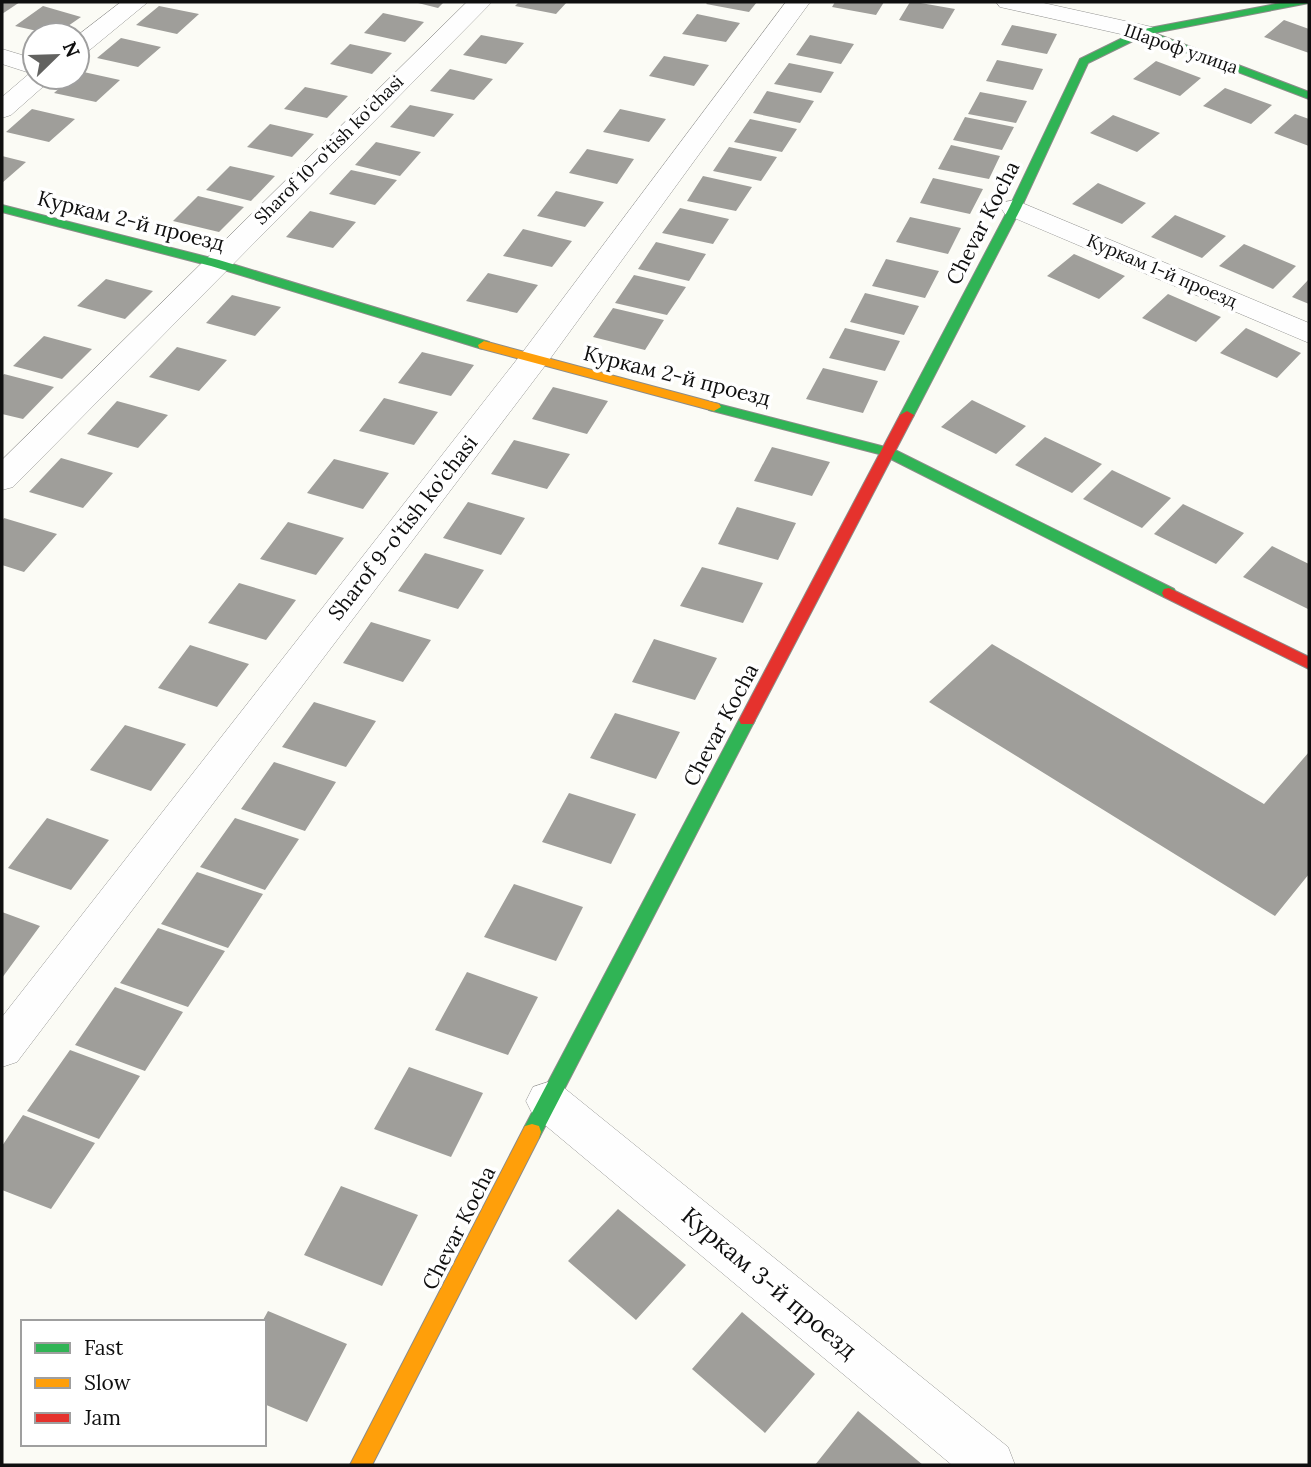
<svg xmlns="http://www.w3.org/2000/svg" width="1311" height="1467" font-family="Lora,serif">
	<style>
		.building { fill: #9f9e9a }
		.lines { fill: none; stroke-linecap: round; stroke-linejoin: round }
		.street-casing { stroke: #959593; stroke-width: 1 }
		.fast-casing { stroke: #8c8c89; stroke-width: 2 }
		.slow-casing { stroke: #8c8c89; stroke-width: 2 }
		.jam-casing { stroke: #8c8c89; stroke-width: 2 }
		.street { fill: #fefefe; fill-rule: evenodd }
		.fast { fill: #30b455; fill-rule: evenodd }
		.slow { fill: #ff9f0a; fill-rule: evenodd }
		.jam { fill: #e5322d; fill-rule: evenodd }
		.labels { text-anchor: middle; stroke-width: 7; stroke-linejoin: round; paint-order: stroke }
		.far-street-label { font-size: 18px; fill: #0f0f0f; stroke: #fff }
		.street-label { font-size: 21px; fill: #0f0f0f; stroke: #fff }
		.near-street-label { font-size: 24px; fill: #0f0f0f; stroke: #fff }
	</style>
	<rect width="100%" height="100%" fill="#fbfbf5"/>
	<!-- building -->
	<path class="building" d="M2 2H20L2 14Z
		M414 2H444L438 8Z
		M519 2H567L556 14 515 6Z
		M708 2H757L749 12 706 4Z
		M835 2H884L876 15 832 7Z
		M910 2H915L955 9 943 29 899 20Z
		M43 6 81 17 55 35 15 26Z
		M159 6 199 14 177 34 136 25Z
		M383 13 424 22 405 42 364 33Z
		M697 14 740 23 726 42 682 34Z
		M1284 20 1309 29V53L1264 37Z
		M1012 25 1057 34 1047 54 1001 45Z
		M481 35 524 43 506 64 463 55Z
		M810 35 854 44 841 64 796 55Z
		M121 38 161 47 138 67 97 58Z
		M350 44 392 53 372 74 330 64Z
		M664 56 709 65 694 86 649 76Z
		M997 60 1043 69 1033 90 986 81Z
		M1156 61 1201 78 1180 96 1133 79Z
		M789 63 834 72 821 93 774 84Z
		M450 69 493 79 474 100 430 91Z
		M79 71 120 80 96 102 54 93 72 77H77Z
		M305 87 348 96 327 118 284 109Z
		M1225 88 1272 105 1251 124 1203 106Z
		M767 91 814 101 800 123 753 113Z
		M980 92 1027 101 1016 123 968 114Z
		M410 105 454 114 434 137 390 127Z
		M32 109 75 119 49 142 6 132Z
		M620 109 666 119 649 142 603 132Z
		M1295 114 1309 119V146L1274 133Z
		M1113 115 1160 133 1137 152 1090 133Z
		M965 117 1014 127 1002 150 953 140Z
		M750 119 797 129 782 152 734 142Z
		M270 124 314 134 292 157 247 147Z
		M376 142 421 152 400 176 355 165Z
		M951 145 1000 156 989 179 938 169Z
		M729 147 777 157 761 181 713 171Z
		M587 149 634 159 617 184 569 173Z
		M2 156 26 162 2 183Z
		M230 166 275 176 251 201 206 190Z
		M351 170 397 180 375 205 329 194Z
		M703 176 752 187 736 211 687 201Z
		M933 178 983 189 970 214 920 203Z
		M1098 183 1146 203 1122 224 1072 204Z
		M556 191 604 202 585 227 537 216Z
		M198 196 244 207 219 232 173 221Z
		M680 208 729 219 713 244 662 233Z
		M310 211 356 222 333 248 286 237Z
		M1175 215 1226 236 1202 258 1151 237Z
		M910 217 961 228 948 254 896 242Z
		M523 229 572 241 552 267 503 256Z
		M656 242 706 254 689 281 638 269Z
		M1244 244 1296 266 1273 289 1219 266Z
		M1074 254 1125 276 1099 299 1047 276Z
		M886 259 939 271 925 298 872 286Z
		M488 273 538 285 517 313 466 301Z
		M634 275 686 287 667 315 615 303Z
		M106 279 153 291 125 319 77 306Z
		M1309 279V304L1292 297Z
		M865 293 919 306 904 335 850 322Z
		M1168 294 1221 317 1196 342 1142 318Z
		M232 295 281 307 255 336 206 323Z
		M613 308 664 320 645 350 593 337Z
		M845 328 900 341 885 371 829 358Z
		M1246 328 1301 353 1277 378 1220 353Z
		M44 336 92 349 62 379 13 366Z
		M177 347 227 360 199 391 149 377Z
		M422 352 474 365 451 396 398 383Z
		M823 368 878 381 863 413 806 399Z
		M4 374 54 387 23 419 2 414V376Z
		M553 387 608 401 587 434 532 419Z
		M384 398 438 412 414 445 359 431Z
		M972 400 1026 426 996 454 941 427Z
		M117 401 168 415 138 448 87 434Z
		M1045 437 1102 464 1072 493 1015 465Z
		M514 440 570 454 547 489 491 474Z
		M772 447 830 462 812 496 754 481Z
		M61 458 113 473 83 508 29 492Z
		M334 459 389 473 363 509 307 493Z
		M1112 470 1171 498 1142 528 1083 499Z
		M468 502 525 518 501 555 443 538Z
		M1183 504 1244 533 1216 564 1154 534Z
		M737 507 796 523 778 560 718 544Z
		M4 518 57 534 24 572 2 565V521Z
		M288 522 344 538 316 575 260 559Z
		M1272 546 1309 564 1308 609 1243 577Z
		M425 553 484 570 458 609 398 591Z
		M702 567 763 583 743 623 680 606Z
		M239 583 296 600 266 640 208 623Z
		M371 622 431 640 403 682 343 663Z
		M654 639 717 658 695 700 632 682Z
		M992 644 1264 804 1309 752V874L1275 916 929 702Z
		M190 645 249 664 217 707 158 688Z
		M314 702 376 721 346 767 282 747Z
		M615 713 680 732 656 779 590 758Z
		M125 725 186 744 151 791 90 770Z
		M274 762 336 782 305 831 241 809Z
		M569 793 636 814 611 864 542 842Z
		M47 818 109 840 71 890 8 868Z
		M235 818 299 839 265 890 200 867Z
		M197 872 263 894 228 948 161 924Z
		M514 884 583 907 556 961 484 937Z
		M2 912 40 926 2 978Z
		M158 928 225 951 188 1007 120 983Z
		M467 972 538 997 508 1055 435 1030Z
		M115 987 183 1012 145 1071 75 1045Z
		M70 1050 140 1076 99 1139 27 1111Z
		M409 1067 483 1093 451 1157 374 1129Z
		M23 1115 95 1143 51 1209 2 1190V1146Z
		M341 1186 418 1215 382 1286 304 1255Z
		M618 1209 686 1265 636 1320 568 1261Z
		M268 1311 347 1344 307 1422 264 1404V1322H262Z
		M742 1312 815 1374 765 1433 692 1369Z
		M858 1411 923 1465H815Z"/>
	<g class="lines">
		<!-- street casing -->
		<g class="street-casing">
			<path id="street" d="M121 2H148L86 53 77 55V36Z
				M467 2H492L13 487 2 490V460Z
				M786 2H810L544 367 17 1062 2 1067V1017L522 353Z
				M996 2H1039L1152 27 1155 32 1152 37 1143 39 1000 7Z
				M2 49 35 59V77H54L11 115 2 118V97L30 73 2 64Z
				M1015 200 1309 323V343L1005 214 1001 208 1005 202Z
				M548 1082 563 1087 1008 1447 1015 1465H952L533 1115 526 1101 533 1087Z"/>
		</g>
		<!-- fast casing -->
		<g class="fast-casing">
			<path id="fast" d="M1286 2 1309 3 1154 33 1309 92V99L1143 36 1088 63 1021 208 914 415 912 418H902L900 415 1009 208 1080 59 1139 30Z
				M2 205 219 260 489 342 490 345 484 349 479 348 211 266 2 212Z
				M714 403 893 449 1174 589 1176 593 1174 597H1164L883 455 709 410V404Z
				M747 714 755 720 539 1138 532 1140 525 1138 523 1132 525 1126 739 720Z"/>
		</g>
		<!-- slow casing -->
		<g class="slow-casing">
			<path id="slow" d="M484 341 719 404 721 407 714 411 479 348 478 345Z
				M532 1124 539 1126 541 1132 539 1138 372 1465H350L525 1126Z"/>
		</g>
		<!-- jam casing -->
		<g class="jam-casing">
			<path id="jam" d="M907 411 914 415 755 720 753 724H741L739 720 900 415Z
				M1169 588 1309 657V669L1164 597 1162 593 1164 589Z"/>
		</g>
		<!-- street -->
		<use href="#street" class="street"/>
		<!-- fast -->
		<use href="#fast" class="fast"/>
		<!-- slow -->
		<use href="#slow" class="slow"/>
		<!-- jam -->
		<use href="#jam" class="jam"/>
	</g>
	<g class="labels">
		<!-- far-street labels -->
		<g class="far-street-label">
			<text transform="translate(1181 49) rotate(19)" y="6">Шароф улица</text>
			<text transform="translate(329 150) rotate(-45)" y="6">Sharof 10-o'tish ko'chasi</text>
			<text transform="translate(1162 271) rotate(23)" y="6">Куркам 1-й проезд</text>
		</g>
		<!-- street labels -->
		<g class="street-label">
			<text transform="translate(131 221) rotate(14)" y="7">Куркам 2-й проезд</text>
			<text transform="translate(983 223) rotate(-63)" y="7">Chevar Kocha</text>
			<text transform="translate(677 376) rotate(14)" y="7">Куркам 2-й проезд</text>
			<text transform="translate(403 528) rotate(-52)" y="7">Sharof 9-o'tish ko'chasi</text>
			<text transform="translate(721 725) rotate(-62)" y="7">Chevar Kocha</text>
			<text transform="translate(459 1228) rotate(-63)" y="7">Chevar Kocha</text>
		</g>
		<!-- near-street labels -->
		<g class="near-street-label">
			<text transform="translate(769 1283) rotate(40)" y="8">Куркам 3-й проезд</text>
		</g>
	</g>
	<!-- border -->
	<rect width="1311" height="1467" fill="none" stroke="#0f0f0f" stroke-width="7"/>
	<!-- legend -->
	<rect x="21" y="1320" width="245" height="126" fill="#ffffff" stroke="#9f9f9f" stroke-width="2"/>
	<rect x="35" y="1343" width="35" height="10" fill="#30b455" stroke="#9f9f9f" stroke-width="2"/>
	<text x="84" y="1355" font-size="21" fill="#0f0f0f">Fast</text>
	<rect x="35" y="1378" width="35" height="10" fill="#ff9f0a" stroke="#9f9f9f" stroke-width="2"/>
	<text x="84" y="1390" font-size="21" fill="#0f0f0f">Slow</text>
	<rect x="35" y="1413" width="35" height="10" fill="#e5322d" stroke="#9f9f9f" stroke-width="2"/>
	<text x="84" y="1425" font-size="21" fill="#0f0f0f">Jam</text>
	<!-- north arrow -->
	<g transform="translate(56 56) rotate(67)"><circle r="33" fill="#ffffff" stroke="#9f9f9f" stroke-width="2"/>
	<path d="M0-5L12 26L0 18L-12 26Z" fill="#626260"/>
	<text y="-10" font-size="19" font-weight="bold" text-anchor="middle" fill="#0f0f0f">N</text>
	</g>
</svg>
